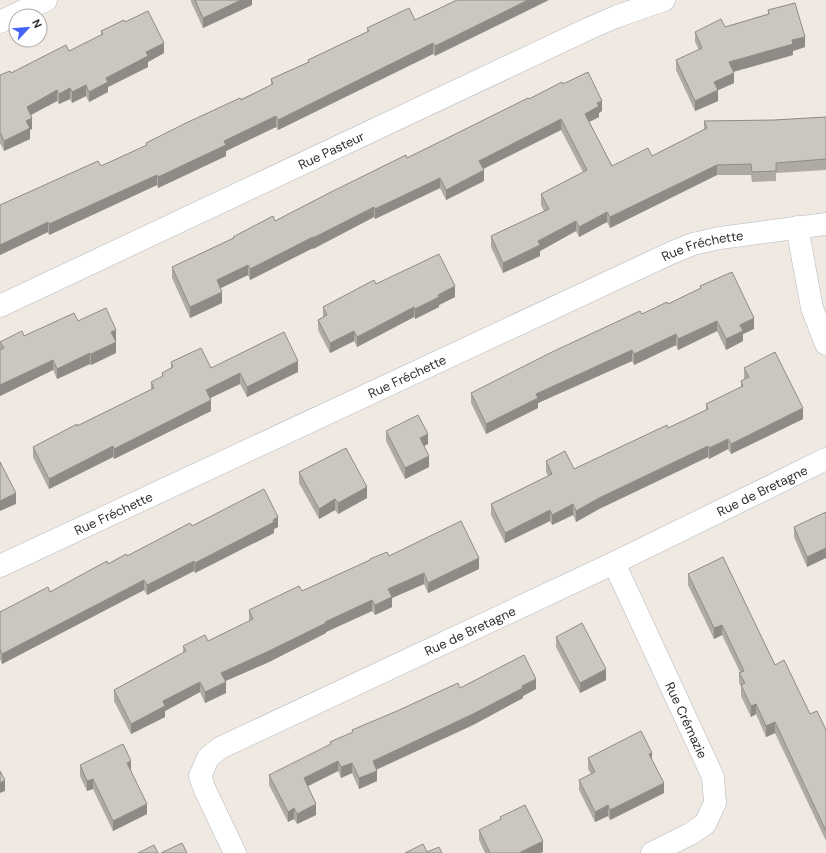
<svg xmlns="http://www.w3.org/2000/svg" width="826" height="853" font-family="'DM Sans',sans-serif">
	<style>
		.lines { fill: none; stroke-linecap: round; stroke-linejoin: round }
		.minor-casing { stroke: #b4b7c1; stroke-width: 23 }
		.minor { stroke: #fff; stroke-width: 22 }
		.wall { fill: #afaba4 }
		.shaded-wall { fill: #8e8b86 }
		.building { fill: #cbc7bf; stroke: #8e8b86 }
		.labels { text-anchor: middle; stroke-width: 3; stroke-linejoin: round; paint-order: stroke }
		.street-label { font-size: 13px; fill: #2e2e2e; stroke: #fff }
	</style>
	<rect width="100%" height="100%" fill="#efe9e1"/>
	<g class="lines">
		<!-- minor casing -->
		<g class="minor-casing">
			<g id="minor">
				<path d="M0 22 46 0"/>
				<path d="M797 227 812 308 826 344"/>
				<path id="s1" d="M0 306 590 28 618 16 664 0"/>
				<path id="s2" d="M614 563 713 777 715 803 705 824 690 834 652 853"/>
				<path id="s3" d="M0 566 671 253 693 244 720 238 826 224"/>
				<path id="s4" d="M235 853 205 790 200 776 208 758 220 748 614 563 826 459"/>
			</g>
		</g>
		<!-- minor -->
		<use href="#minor" class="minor"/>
	</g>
	<!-- wall -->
	<path class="wall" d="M191 0H252V5L203 28 191 2Z
		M457 0 435 56 433 54 278 130 276 127 226 151V156L158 188 157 185 49 235 48 232 0 255V205L101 166 146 146V143L271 85V79L308 62V60L367 32V28L415 20Z
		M768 10 805 47 793 51V55L733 72 734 83 718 90V101L695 111 676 70V60L699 50 695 42V32L725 27 768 14Z
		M125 22 164 53 148 62V67L108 87V92L89 102 86 96 72 103 70 99 59 104 57 101 31 115 32 129 30 130V139L4 151 0 143V75L11 73 69 51 101 35V31Z
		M563 84 602 111 599 113V117L589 122 612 166 652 156 704 130V121L774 120 826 117V170L776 173V181L752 182 751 175H717L610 228 607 222 579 237 576 231 540 251V256L503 273 491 247V236L544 211 541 205V194L583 172 561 130 483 169 484 181 446 200 440 188 375 219 374 217 313 249V248L250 280 248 275 220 288 222 303 190 318 172 278V267L233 238V237L275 221 529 99Z
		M376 284 455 297 439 305V307L415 319 414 317 357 347 354 341 330 353 318 330V320L323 317V307Z
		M700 286 754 329 743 334V341L726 350 717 331 678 350 676 345 634 365 632 361 538 403V408L486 434 471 403V393L642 314 668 304 700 289Z
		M78 321 116 340 115 341 116 353 91 365 90 364 57 379 53 370 0 396V342L24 336Z
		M171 362 211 368 298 372 247 397 240 384 210 398 211 411 114 459 113 457 49 489 33 457V447L77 426 151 390V382L162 377V373L171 368Z
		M744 368 803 419 731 454 728 449 709 459 708 457 599 509 576 522 573 515 552 525 550 521 505 543 491 515V504L548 476 546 472V461L574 469 668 428 706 410V404L741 387V381L745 379 744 378Z
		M386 431 428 444 424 446 429 467 405 479 386 441Z
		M299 472 367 498 338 514 335 510 319 519 299 483Z
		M826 512 807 567 794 537V527Z
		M192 526 278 527 274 529V533L195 573 194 571 147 595 144 590 2 664 0 659V612L50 592 108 564 127 556Z
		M389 556 479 569 428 593 424 584 392 598V607L375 615 372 611 326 632V633L269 662 225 681 226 693 205 703 200 692 165 711V717L131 734 114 701V690L183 653V646L208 641 249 621V610L302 591 370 560V559Z
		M688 574 775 665 810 714 826 730V841L775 733 766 737 756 714 751 717 741 696V686L739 683V673L740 672 722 635 714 639 688 585Z
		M556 637 606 680 580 693 556 647Z
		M460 688 536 689 523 696V698L473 725 376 770 377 781 359 789 352 773 341 778 338 771 308 786 316 815 297 824 294 819 288 822 269 785V775L330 745V742L352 733V730Z
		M588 758 652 760 664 793 610 820 608 816 595 822 579 790V780L591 774 588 769Z
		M80 765 131 770 147 814 113 831 93 789 87 791 80 776Z
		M500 817 543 852 540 853H485L479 840V830L500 820Z"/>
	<!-- shaded-wall -->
	<path class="shaded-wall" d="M241 0H252V5L203 28V18Z
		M528 0H549L435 56V46Z
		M805 37V47L793 51V55L729 73V62L792 40Z
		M164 43V53L148 62V67L108 87V92L89 102V92L106 78 146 52Z
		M433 43V54L278 130V120Z
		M734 73V83L714 92V82Z
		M86 85V96L72 103V92Z
		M70 88V99L59 104V94Z
		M57 90V101L27 117V107Z
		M718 90V101L695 111V101Z
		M602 101V111L599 113V117L585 124V114L597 103Z
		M276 116V127L226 151V156L158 188V177L224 141Z
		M32 118V129L30 130V139L4 151V141L26 121Z
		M561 119V130L479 171V161Z
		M717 165V175L610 228V217Z
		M484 170V181L446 200V190Z
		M157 175V185L49 235V224Z
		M440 178V188L375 219V209Z
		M374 207V217L313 249V238Z
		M607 212V222L579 237V227Z
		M576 221V231L540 251V256L503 273V263L538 241Z
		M48 222V232L0 255V245Z
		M313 237V248L250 280V269Z
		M248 265V275L217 290V280Z
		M455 286V297L439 305V307L415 319V309L438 295Z
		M222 292V303L190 318V307Z
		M414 307V317L357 347V337Z
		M754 318V329L743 334V341L726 350V339L740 325Z
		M717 321V331L678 350V339Z
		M116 330V340L111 343V332Z
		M354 331V341L330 353V343Z
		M676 334V345L634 365V354Z
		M116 342V353L91 365V354Z
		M632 350V361L538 403V408L486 434V424L536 394Z
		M90 353V364L57 379V369Z
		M53 360V370L0 396V385Z
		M298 361V372L247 397V387Z
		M240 373V384L206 400V390Z
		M211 400V411L114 459V449Z
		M803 408V419L731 454V444Z
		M428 434V444L420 448V438Z
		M728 439V449L709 459V448Z
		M113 446V457L49 489V479Z
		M708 446V457L599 509 576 522V511L599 498Z
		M429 456V467L405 479V468Z
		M367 487V498L338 514V503Z
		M16 493V504L0 511V501Z
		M335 499V510L319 519V509Z
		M573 504V515L552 525V515Z
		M550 510V521L505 543V533Z
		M278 517V527L274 529V533L195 573V563Z
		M826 548V558L807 567V557Z
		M479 558V569L428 593V583Z
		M194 561V571L147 595V585Z
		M424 573V584L392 598V607L375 615V605L388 589Z
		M144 580V590L2 664V654Z
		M372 600V611L326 632V633L269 662 221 683V673L325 622Z
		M722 625V635L714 639V628Z
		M606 669V680L580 693V683Z
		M536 679V689L523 696V698L473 725 373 771V761Z
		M200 682V692L165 711V717L131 734V724L163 701Z
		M226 682V693L205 703V692Z
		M756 704V714L751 717V706Z
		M775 722V733L766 737V726Z
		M652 753V763L649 754Z
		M131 761V771L127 763Z
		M338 761V771L304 788V778Z
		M352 763V773L341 778V767Z
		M377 771V781L359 789V778Z
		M93 779V789L87 791V781Z
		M5 780V791L0 793V783Z
		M664 783V793L610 820V810Z
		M147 804V814L113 831V821Z
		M316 804V815L297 824V814Z
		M608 805V816L595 822V812Z
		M294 808V819L288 822V812Z
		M543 841V852L540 853H519Z"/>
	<!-- building -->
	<path class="building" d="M195 0H241L203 18Z
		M457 0H528L435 46 433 43 278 120 276 116 224 141 226 145 158 177 157 175 49 224 48 222 0 245V205L98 161 101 166 147 145 146 143 186 123 240 98 241 100 273 84 271 79 309 62 308 60 369 31 367 28 409 8 415 20Z
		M795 3 805 37 792 40 793 44 729 62 734 73 714 82 718 90 695 101 676 60 702 48 695 32 721 19 725 27 769 14 768 10Z
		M148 11 164 43 146 52 148 56 106 78 108 82 89 92 86 85 72 92 70 88 59 94 57 90 27 107 32 118 26 121 30 128 4 141 0 132V75L10 71 11 73 66 45 69 51 103 34 101 31 124 20 125 22Z
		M588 72 602 101 597 103 599 106 585 114 612 166 648 148 652 156 707 128 704 121 774 120 826 117V159L776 163V171L752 172 751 164 717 165 610 217 607 212 579 227 576 221 538 241 540 245 503 263 491 236 549 209 541 194 587 170 561 119 479 161 484 170 446 190 440 178 375 209 374 207 313 238V237L250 269 248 265 217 280 222 292 190 307 172 267 234 238 233 237 273 216 275 221 331 192 406 155 407 158 528 98 529 99 562 82 563 84Z
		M439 254 455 286 438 295 439 297 415 309 414 307 357 337 354 331 330 343 318 320 327 315 323 307 374 280 376 284Z
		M732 272 754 318 740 325 743 331 726 339 717 321 678 339 676 334 634 354 632 350 536 394 538 398 486 424 471 393 550 353 640 311 642 314 667 302 668 304 701 288 700 286Z
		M106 308 116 330 111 332 116 342 91 354 90 353 57 369 53 360 0 385V350L4 348 0 342 22 331 24 336 74 313 78 321Z
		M284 332 298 361 247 387 240 373 206 390 211 400 114 449 113 446 49 479 33 447 77 424V426L154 388 151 382 163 376 162 373 173 367 171 362 201 348 211 368Z
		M775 352 803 408 731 444 728 439 709 448 708 446 599 498 576 511 573 504 552 515 550 510 505 533 491 504 552 474 546 461 565 451 574 469 667 425 668 428 708 409 706 404 743 386 741 381 749 377 744 368Z
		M418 415 428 434 420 438 429 456 405 468 386 431Z
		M346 448 367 487 338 503 335 499 319 509 299 472Z
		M0 462 16 493 0 501Z
		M264 489 278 517 273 520 274 522 195 563 194 561 147 585 144 580 2 654 0 649V612L48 587 50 592 107 561 108 564 126 554 127 556 190 523 192 526Z
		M826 512V548L807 557 794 527Z
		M461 521 479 558 428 583 424 573 388 589 392 597 375 605 372 600 325 622 326 623 269 651 221 673 226 682 205 692 200 682 163 701 165 706 131 724 114 690 186 651 183 646 205 635 208 641 253 619 249 610 299 586 302 591 370 560V559L387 552 389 556Z
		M723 557 775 665 784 660 810 714 817 711 826 730V831L775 722 766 726 756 704 751 706 741 685 745 683 739 673 744 671 722 625 714 628 688 574Z
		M582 623 606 669 580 683 556 637Z
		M524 655 536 679 522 686 523 688 473 714 373 761 377 771 359 778 352 763 341 767 338 761 304 778 316 804 297 814 294 808 288 812 269 775 331 744 330 742 353 732 352 730 397 711 458 683 460 688Z
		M641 731 652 753 649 754 664 783 610 810 608 805 595 812 579 780 595 772 588 758Z
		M123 744 131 761 127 763 147 804 113 821 93 779 87 781 80 765Z
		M0 771 5 780 0 783Z
		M525 805 543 841 519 853H490L479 830 501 819 500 817Z
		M182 843 187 853H161Z
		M423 844 427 852 439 847 442 853H405Z
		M154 845 158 853H138Z"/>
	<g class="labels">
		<!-- street labels -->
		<g class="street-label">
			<text dy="5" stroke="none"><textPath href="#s1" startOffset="366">Rue Pasteur</textPath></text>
			<text dy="5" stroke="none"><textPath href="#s3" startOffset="773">Rue Fréchette</textPath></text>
			<text dy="5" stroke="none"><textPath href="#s3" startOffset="449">Rue Fréchette</textPath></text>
			<text dy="5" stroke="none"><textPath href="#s4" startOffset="720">Rue de Bretagne</textPath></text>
			<text dy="5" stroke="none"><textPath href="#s3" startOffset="125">Rue Fréchette</textPath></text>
			<text dy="5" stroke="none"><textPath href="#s4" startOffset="396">Rue de Bretagne</textPath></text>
			<text dy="5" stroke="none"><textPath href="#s2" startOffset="173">Rue Crémazie</textPath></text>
		</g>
	</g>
	<!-- north arrow -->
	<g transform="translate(28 28) rotate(64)"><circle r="19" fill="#ffffff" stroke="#ababab"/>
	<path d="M0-3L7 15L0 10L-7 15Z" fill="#4264fb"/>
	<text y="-6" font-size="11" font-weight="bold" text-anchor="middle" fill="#2e2e2e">N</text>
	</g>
</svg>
